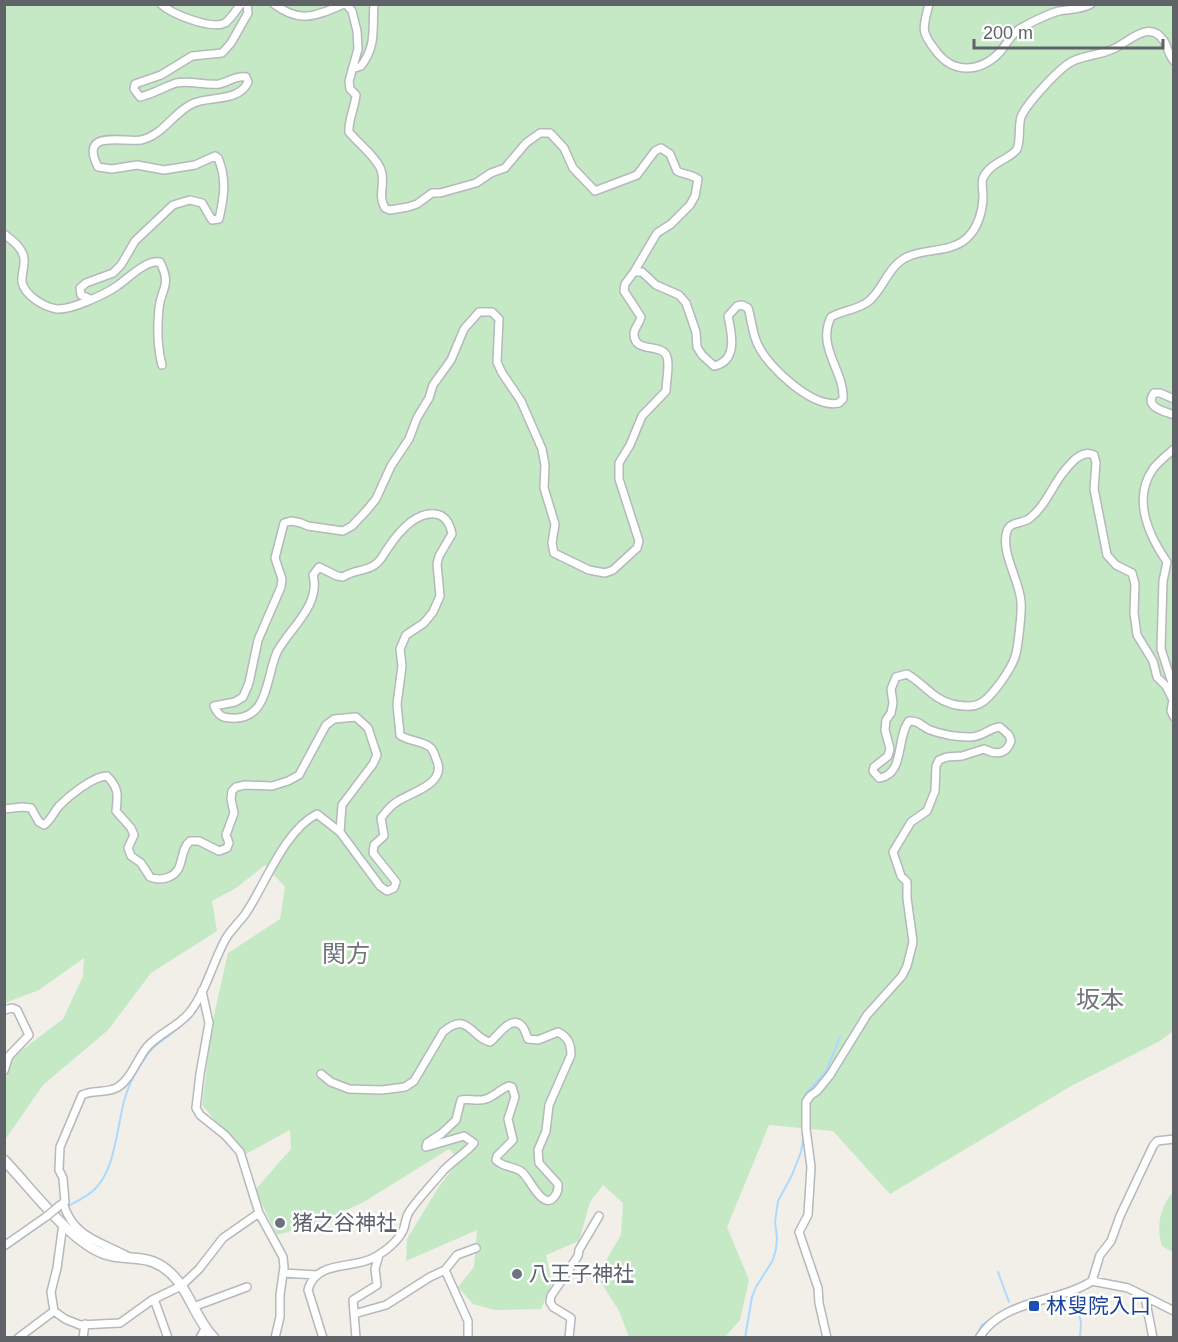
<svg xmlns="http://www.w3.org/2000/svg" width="1178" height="1342" font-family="Arial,'Noto Sans JP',sans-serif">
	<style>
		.green { fill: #c5e8c5 }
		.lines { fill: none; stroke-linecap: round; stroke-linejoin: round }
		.stream { stroke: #aadaff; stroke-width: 2 }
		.minor-casing { stroke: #b5b8bc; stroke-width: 10 }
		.secondary-casing { stroke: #b6babf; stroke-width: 12 }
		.minor { stroke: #fff; stroke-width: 7 }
		.secondary { stroke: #fff; stroke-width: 9 }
		.minor-bridge-casing { stroke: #b5b8bc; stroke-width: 10; stroke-linecap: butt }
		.minor-bridge { stroke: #fff; stroke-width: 7 }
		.worship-dot { fill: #6b7280; stroke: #fff; stroke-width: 2 }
		.transit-dot { fill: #1a4fb4; stroke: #fff; stroke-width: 2 }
		.labels { text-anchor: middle; stroke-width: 5; stroke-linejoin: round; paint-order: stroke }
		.worship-label { font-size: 21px; fill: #5b616d; stroke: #fff; text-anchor: start }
		.transit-label { font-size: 21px; fill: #164399; stroke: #fff; text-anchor: start }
		.quarter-label { font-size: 24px; fill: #70757a; stroke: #fff }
	</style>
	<rect width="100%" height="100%" fill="#f1efe8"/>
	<!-- green -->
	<path class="green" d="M5 5H1173V1031L1160 1041 1073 1085 890 1194 833 1131 769 1125 727 1227 749 1280 740 1320 725 1337H629L619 1311 597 1276 621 1235 623 1203 603 1185 590 1202 579 1241 546 1255 552 1284 541 1309 495 1310 473 1304 458 1287 474 1267 477 1230 406 1261 407 1239 438 1188 459 1160 449 1149 362 1203 315 1224 277 1235 255 1190 291 1149 290 1130 244 1155 202 1105 213 1020 228 953 280 919 285 887 265 865 236 888 212 901 217 931 151 973 108 1030 43 1085 5 1140V1081L14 1056 63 1019 83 976 84 958 39 990 5 1003Z
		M1173 1192V1252L1162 1246C1156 1227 1160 1206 1173 1192Z"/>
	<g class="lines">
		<!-- stream -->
		<path class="stream" d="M1139 1182 1152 1155
			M56 1214C68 1204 84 1200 95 1189 121 1163 115 1108 134 1076 140 1066 146 1054 155 1046 174 1031 185 1026 199 1006
			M4 1251 52 1217
			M998 1272 1009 1302
			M1097 1277 1099 1268
			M976 1336 982 1325 1000 1313
			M745 1338 752 1297 756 1287 773 1260 776 1249 777 1237 775 1222 778 1201 792 1175 801 1152 803 1140 802 1103 805 1095 826 1071 840 1037
			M1080 1338 1081 1323 1076 1296 1082 1290 1092 1286"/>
		<!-- minor casing -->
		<g class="minor-casing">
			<path id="minor" d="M161 4C171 14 212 30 225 23 231 19 236 10 241 4
				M274 4C300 24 316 16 344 4
				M346 4 352 11 357 31 358 49 349 81 350 89 356 95C355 107 348 120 349 132 358 143 377 158 381 170 386 183 377 195 385 208L390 210 408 207 417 204 432 193H440L476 183 491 173 505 168 526 143 540 133H550L564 148 573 168 595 191 637 175 655 151 661 148 670 154 677 171C684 175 691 174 698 179L695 196 690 205 671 224 657 233 634 272
				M929 4C923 28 920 31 936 51 953 74 980 73 1000 52 1007 44 1011 33 1021 28 1032 22 1047 14 1059 11 1070 9 1080 10 1091 4
				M352 69 361 66C377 45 372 29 374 4
				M4 234C12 240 23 248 24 259 25 266 21 275 22 282 25 296 44 307 57 309 71 310 104 295 117 286 129 278 145 260 160 262 172 286 161 288 159 308 157 328 157 346 162 365
				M90 299 81 295 80 288 86 283 113 273 121 265 135 241 173 205 190 200 202 203 212 220 219 219C224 197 227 179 218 158L215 156 195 165 164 170 137 165 112 169 98 167C78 128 125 143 141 140 164 135 174 111 194 103 211 96 239 102 248 82L246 77C236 75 229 82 219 84 205 86 191 80 176 83 164 87 153 94 140 97L134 89 135 84 161 75 192 56 222 53 231 43 248 13 247 4
				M1174 399 1160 393H1154C1144 407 1163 411 1174 415
				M1174 449C1167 455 1158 462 1153 469 1132 499 1149 536 1167 562L1163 581 1161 649 1174 689
				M4 809 22 807 31 808 39 822 44 825C51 820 53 813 59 806 69 796 93 776 107 776 119 788 118 795 116 811L131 828 134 835 128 848 131 856 141 863 150 877C157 880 162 880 169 877 186 870 178 851 190 841H199L219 851 227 848 229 843 226 835 234 813 231 799 232 791 236 787 245 785 272 786 288 781 299 775 326 725 334 719 356 717 368 728 377 755 373 764 342 805 340 832
				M202 991 209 1023 200 1074 196 1108 200 1115 225 1135 240 1152 259 1213 283 1257 284 1267 280 1295V1317L275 1338
				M4 1010 12 1008 17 1010 29 1035 9 1056 4 1071
				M321 1074 331 1082 349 1089 382 1090 405 1087 414 1081 443 1032C468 1010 471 1038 490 1042 497 1037 511 1014 522 1026 525 1029 526 1035 528 1039L538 1040 558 1032C568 1037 571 1044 571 1055L549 1105 546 1131 538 1150 539 1163 558 1184C558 1189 558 1193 554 1197 543 1211 530 1179 522 1172 514 1166 502 1167 496 1160L497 1156 513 1140 508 1119 515 1097 512 1087 509 1086C500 1089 495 1096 486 1099 477 1102 469 1098 461 1100L456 1120 441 1134 427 1143 426 1147 464 1136 474 1143C465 1154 453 1160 443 1171 435 1181 413 1204 408 1214 406 1218 405 1224 404 1228 399 1241 387 1250 375 1257 354 1270 316 1259 308 1290L323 1338
				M63 1203C73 1237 99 1241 127 1256
				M59 1206 65 1202 63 1178 59 1170 60 1147 82 1095C93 1089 107 1094 118 1087 131 1079 137 1059 147 1047 159 1033 178 1027 190 1012 206 991 212 965 224 942 229 931 239 923 246 913 266 883 284 831 317 814L340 832 380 886 387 891 394 888 396 882 373 853 374 845 384 836 381 818C386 811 390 806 398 801 412 792 446 784 437 761 435 757 434 751 431 748 422 740 409 742 400 735L397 704 402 666 400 649 406 635 424 623 433 612 440 596 437 564 439 556 452 534C450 524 446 515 435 514 415 512 398 533 388 548 384 553 382 559 377 563 368 572 354 569 343 577L337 576 319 567 313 575C321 605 290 628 277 652 266 676 269 721 231 718 222 718 218 715 214 706L235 702 243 697 249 683 258 640 281 587 282 579 275 558 284 523 291 521 301 523 308 526 343 531 352 526 367 510 376 499 391 466 409 439 417 418 429 398 433 385 451 360 464 329 479 312H492L499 319 497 362 502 373 521 401 542 449 545 465 544 488 555 524 552 543 554 553 589 570 605 573 613 570 637 548 639 541 619 479V463L630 445 642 416 666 391C666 381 670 366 667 357 662 342 634 354 634 334 634 328 640 323 641 317L624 291 625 284 634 272H642L656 285 679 295 686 303 696 332 697 347 702 355 714 366C738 361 732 334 728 316L737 306 742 305 748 308C752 321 752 333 758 345 768 367 813 409 839 403L843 399C845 372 816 347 831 317 843 310 858 310 869 301 884 288 888 266 907 257 926 248 951 253 967 238 978 228 983 210 983 196 983 191 981 183 983 178 990 162 1011 159 1017 149 1021 140 1018 127 1021 117 1027 103 1060 67 1073 61 1086 55 1100 55 1113 49 1128 43 1149 18 1164 41 1168 47 1168 55 1174 61
				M4 1246 47 1216
				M445 1270 468 1321V1338
				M283 1273 317 1275
				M1092 1281 1128 1288 1174 1311
				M1145 1297 1153 1338
				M154 1299 168 1338
				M193 1307 247 1287
				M54 1311 65 1319 80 1325 120 1323 152 1300 181 1286 199 1269 223 1238 259 1213
				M354 1314 386 1305 430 1277 445 1270 457 1255 476 1248
				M18 1338 54 1311 51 1292 57 1268 63 1224
				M83 1338 85 1324
				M200 1338 205 1329
				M356 1338 353 1300 377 1285 375 1269 379 1255
				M569 1338 571 1318 553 1307 550 1302 551 1296 578 1256 579 1250 599 1216
				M827 1338 819 1303 818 1288 799 1232 808 1215 811 1167 806 1129V1102L810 1096 817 1091 830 1075 867 1015 902 976 907 966 913 942 907 898V882L901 876 893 852 911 822 927 811 935 791 936 766 939 760 947 757 962 756 984 749C996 755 1006 755 1011 741L1009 735 1000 727C988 728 982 738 969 737 957 737 941 734 930 730 922 727 919 720 909 721 896 737 905 775 879 778L873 771 874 767 888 756 890 749 885 730 886 720 891 713 893 703 891 689 896 677 907 674C924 684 933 699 952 704 961 706 971 708 979 704 991 699 1011 669 1015 657 1018 649 1022 611 1021 602 1020 581 1000 552 1007 531 1010 521 1023 524 1030 518 1045 506 1051 489 1062 474 1070 464 1081 449 1094 455L1096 463 1094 489 1107 555 1116 565 1132 573 1135 584 1134 613 1137 635 1153 661 1157 677 1166 686 1173 700 1171 711 1174 717
				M979 1338C1002 1299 1058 1303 1092 1281L1100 1255 1111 1241 1120 1216 1153 1146 1157 1141 1174 1139"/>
		</g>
		<!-- secondary casing -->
		<g class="secondary-casing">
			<path id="secondary" d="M4 1160C31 1188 70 1242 105 1254 126 1261 146 1253 167 1270 189 1287 194 1318 214 1338"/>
		</g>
		<!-- minor -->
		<use href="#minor" class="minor"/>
		<!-- secondary -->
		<use href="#secondary" class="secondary"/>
		<!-- minor-bridge casing -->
		<g class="minor-bridge-casing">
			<path id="minor-bridge" d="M47 1216 59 1206"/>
		</g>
		<!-- minor-bridge -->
		<use href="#minor-bridge" class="minor-bridge"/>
	</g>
	<!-- markers -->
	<g class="worship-dot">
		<circle cx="280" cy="1223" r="6"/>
		<circle cx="517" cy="1274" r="6"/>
	</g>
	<rect class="transit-dot" x="1028" y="1300" width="12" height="12" rx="3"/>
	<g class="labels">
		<!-- worship labels -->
		<g class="worship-label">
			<text x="292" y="1230">猪之谷神社</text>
			<text x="529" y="1281">八王子神社</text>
		</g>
		<!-- transit labels -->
		<g class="transit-label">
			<text x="1046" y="1313">林叟院入口</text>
		</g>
		<!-- quarter labels -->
		<g class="quarter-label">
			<text x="346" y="962">関方</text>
			<text x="1100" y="1008">坂本</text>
		</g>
	</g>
	<!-- border -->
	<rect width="1178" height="1342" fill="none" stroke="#5f6368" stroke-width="12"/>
	<!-- scale -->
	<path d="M974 39v9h189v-9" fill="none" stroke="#5f6368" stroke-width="3"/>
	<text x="983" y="39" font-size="18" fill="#5f6368" stroke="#ffffff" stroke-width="4.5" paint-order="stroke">200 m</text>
</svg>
